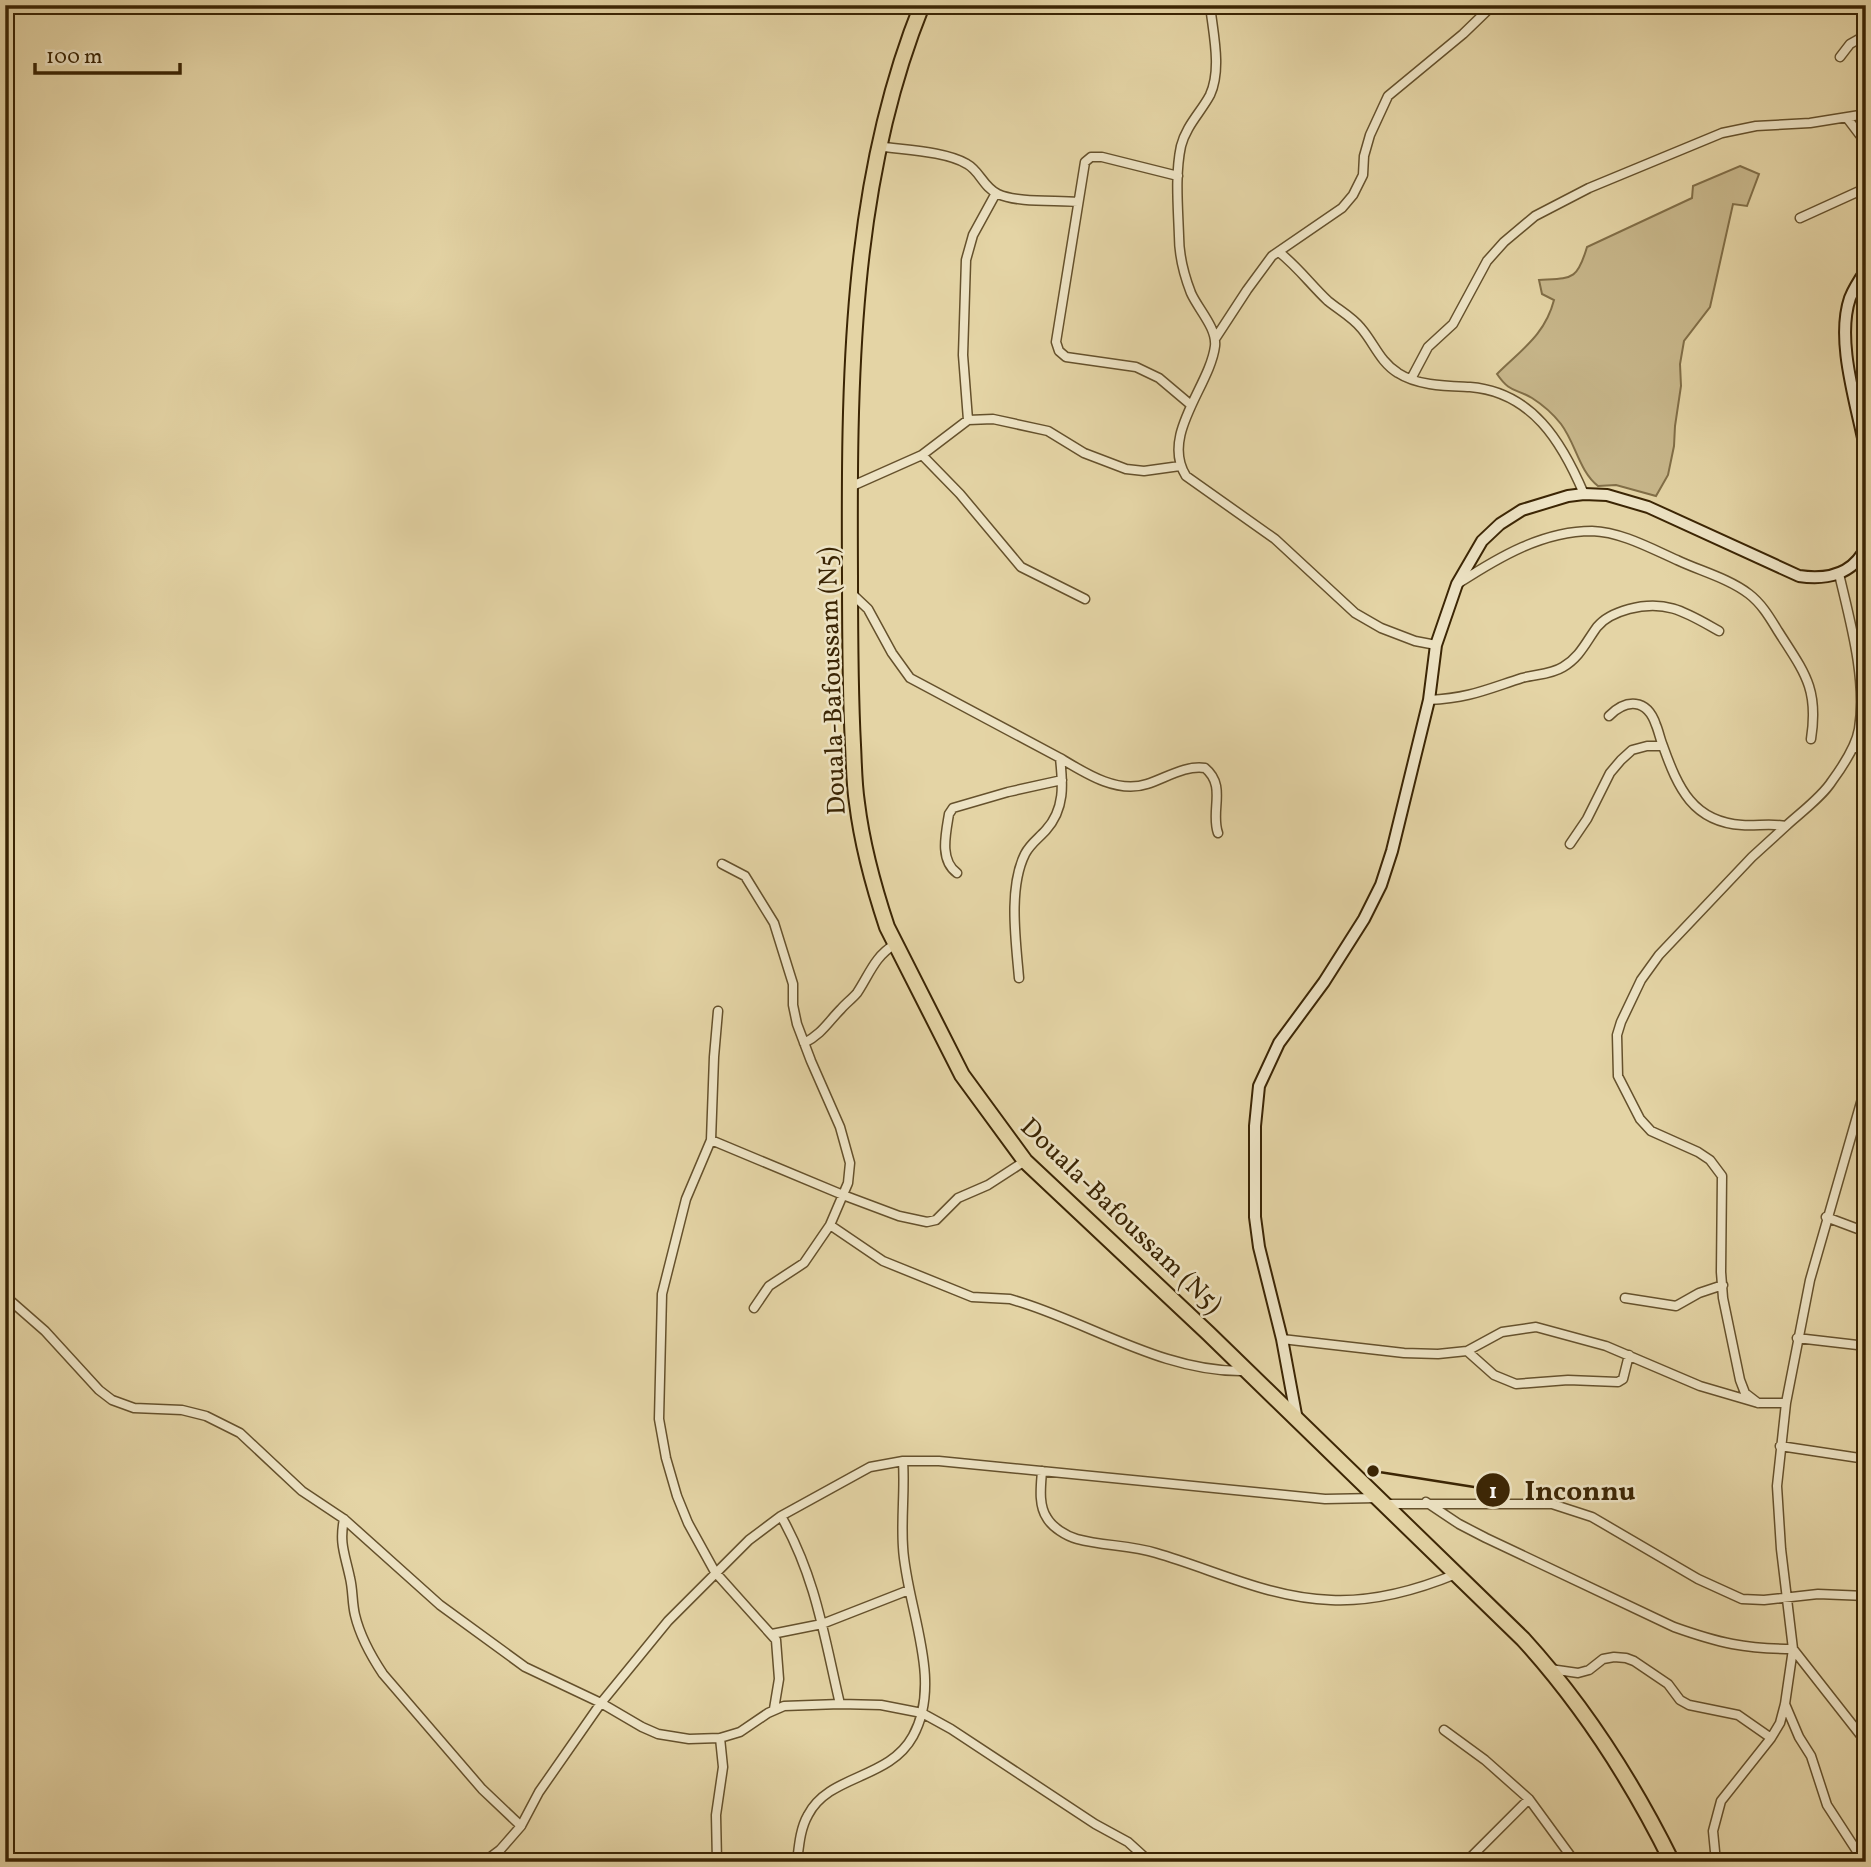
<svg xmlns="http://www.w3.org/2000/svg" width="1871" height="1867" font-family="Vollkorn,serif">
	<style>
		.green { fill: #c7b68a; stroke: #816e47; stroke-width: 2 }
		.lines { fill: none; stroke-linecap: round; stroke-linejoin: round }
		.street-casing { stroke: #65512c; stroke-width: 11 }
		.secondary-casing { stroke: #3b2504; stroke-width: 14 }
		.highway-casing { stroke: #3b2504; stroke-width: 18 }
		.street { stroke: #ede3c4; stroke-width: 8 }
		.secondary { stroke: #ede3c4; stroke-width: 10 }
		.highway { stroke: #e4d4a5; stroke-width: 14 }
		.labels { text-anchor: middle; stroke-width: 5; stroke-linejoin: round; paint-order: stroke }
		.street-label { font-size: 26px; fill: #3b2504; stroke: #ede3c4 }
		.leader { fill: none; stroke: #3b2504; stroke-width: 2.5 }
		.callout-dot { fill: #3b2504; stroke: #ede3c4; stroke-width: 2.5 }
		.mark-label { font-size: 21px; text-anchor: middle; font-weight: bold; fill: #fff }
		.callout-label { font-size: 28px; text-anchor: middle; font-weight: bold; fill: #3b2504; stroke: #ede3c4; stroke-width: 5; stroke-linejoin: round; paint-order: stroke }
	</style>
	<rect width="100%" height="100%" fill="#e4d4a5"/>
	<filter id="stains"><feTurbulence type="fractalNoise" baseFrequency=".00286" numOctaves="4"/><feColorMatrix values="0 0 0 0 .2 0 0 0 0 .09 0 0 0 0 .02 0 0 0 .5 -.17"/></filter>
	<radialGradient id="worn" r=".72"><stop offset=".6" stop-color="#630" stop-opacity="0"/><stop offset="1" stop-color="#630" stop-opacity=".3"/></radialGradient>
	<!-- green -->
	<path class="green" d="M1740 166 1759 174 1747 206 1733 204 1710 307 1684 341 1680 364 1681 386 1675 426 1674 446 1668 475 1656 496 1616 485 1598 486C1579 471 1576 444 1561 424 1554 415 1543 405 1532 398 1515 388 1510 393 1497 374 1521 350 1545 335 1554 300L1542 294 1539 280C1572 278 1577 281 1587 247L1692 198 1693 186Z"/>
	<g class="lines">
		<!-- street casing -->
		<g class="street-casing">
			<path id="street" d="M1210 5C1213 33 1222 69 1210 95 1201 112 1186 126 1181 146 1175 174 1178 207 1179 236 1179 256 1184 275 1191 293 1198 309 1217 328 1215 346 1210 386 1160 435 1186 476L1275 539 1355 613 1381 628 1415 641 1436 645
				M1840 57 1850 44 1866 35
				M1847 118 1866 143
				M878 146C903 150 945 151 967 164 980 171 983 187 998 194 1018 203 1055 200 1078 202
				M1178 176 1102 157H1091L1085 162 1056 342 1059 351 1066 357 1136 367 1159 378 1191 405
				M1800 218 1866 188
				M1279 252C1298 267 1311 285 1328 301 1339 310 1352 317 1361 328 1374 343 1380 362 1398 373 1418 386 1447 386 1470 387 1532 392 1562 442 1584 494
				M1215 339 1247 290 1272 256 1342 208 1353 195 1363 175 1364 156 1370 135 1388 96 1463 34 1493 5
				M1411 379 1428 347 1453 324 1487 261 1504 242 1535 216 1589 188 1722 133 1756 126 1810 123 1866 114
				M968 420 963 355 966 260 973 235 996 193
				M922 455 960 494 1021 567 1085 599
				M850 487 922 455 968 420 993 419 1048 431 1084 453 1126 469 1144 471 1180 466
				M1459 583C1499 557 1543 531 1592 531 1621 532 1650 548 1677 560 1700 571 1728 578 1749 594 1762 604 1770 618 1778 631 1804 672 1819 688 1811 739
				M850 592 868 609 892 653 910 678 1060 758C1063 784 1065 809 1046 830 1039 838 1030 844 1025 854 1008 888 1016 942 1019 978
				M1429 700C1469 698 1485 690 1522 678 1536 674 1550 675 1563 667 1580 657 1586 642 1597 627 1605 617 1618 612 1629 609 1667 599 1687 613 1719 631
				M1609 716C1626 699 1647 698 1656 725 1659 732 1660 739 1663 746
				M1854 745 1866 755
				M1060 758C1085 773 1117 794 1147 784 1166 778 1185 765 1205 768 1227 786 1210 811 1218 833
				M1570 844 1587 819 1610 773 1621 760 1632 750 1647 746H1663C1678 788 1693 822 1742 825 1757 826 1771 823 1786 826 1800 813 1822 797 1832 781 1843 766 1856 747 1859 729 1867 680 1850 621 1839 574
				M722 864 745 876 774 923 793 984V1005L797 1024 811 1061 840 1127 850 1163 848 1183 830 1225 804 1263 769 1286 754 1308
				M957 873C939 860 946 833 949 814L953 808 1008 792 1062 780
				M718 1011 714 1057 711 1140 686 1199 662 1294 659 1419 666 1458 677 1496 688 1523 715 1572 776 1640 779 1679 774 1709
				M804 1043C822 1034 828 1022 841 1009 846 1003 852 999 857 993 869 975 875 956 894 945
				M711 1140 843 1195 899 1216 927 1222 936 1220 958 1198 988 1185 1025 1161
				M1826 1217 1866 1232
				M830 1225 883 1261 972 1297 1010 1299 1023 1303C1095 1326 1167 1373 1245 1371
				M5 1296 45 1331 99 1390 112 1400 134 1408 182 1410 206 1416 240 1433 302 1491 344 1519 440 1605 525 1667 601 1703 642 1727 658 1734 689 1739 720 1738 740 1732 768 1713 784 1706 840 1704
				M1625 1298 1676 1306 1699 1293 1723 1285
				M1797 1338 1866 1346
				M1282 1339 1404 1353 1438 1354 1467 1351 1502 1332 1536 1327 1606 1346 1700 1386 1758 1403H1786
				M1467 1351 1494 1375 1516 1384 1568 1380 1618 1382 1623 1379 1629 1355
				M1758 1403 1745 1393 1740 1380 1723 1298 1721 1272 1722 1176 1710 1160 1698 1152 1651 1131 1640 1119 1618 1076 1617 1035 1621 1022 1641 980 1659 955 1752 857 1786 826
				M1780 1446 1866 1459
				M1042 1471C1041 1485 1038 1505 1047 1518 1052 1527 1066 1536 1077 1539 1103 1546 1130 1545 1156 1553 1215 1570 1269 1598 1331 1600 1374 1602 1417 1590 1456 1574
				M1426 1502 1459 1524 1486 1538 1674 1627C1719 1643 1745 1649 1793 1649L1866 1742
				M1383 1504H1552L1592 1517 1698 1579 1742 1599 1764 1600 1818 1594 1866 1596
				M781 1516C816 1578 824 1636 840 1704L881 1705 922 1713 951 1729 1095 1824 1128 1842 1150 1862
				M344 1519C339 1544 345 1554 350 1578 353 1590 352 1603 355 1615 360 1636 371 1656 383 1674L482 1789 521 1826
				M772 1634 822 1624 909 1590
				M1550 1669 1578 1673 1589 1670 1603 1659 1614 1657 1626 1658 1634 1661 1668 1684 1680 1700 1689 1705 1738 1715 1771 1738
				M1785 1704 1799 1737 1811 1756 1827 1805 1864 1862
				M1444 1730 1485 1760 1529 1799 1575 1862
				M484 1862 500 1850 521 1826 539 1792 601 1703 668 1621 749 1540 781 1516 870 1467 903 1461H939L1325 1499 1377 1498
				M717 1862 716 1815 723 1767 720 1738
				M797 1862C799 1846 800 1829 808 1815 829 1774 889 1780 913 1736 944 1680 906 1606 903 1547 901 1518 905 1490 903 1461
				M1466 1862 1529 1799
				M1716 1862 1713 1831 1721 1801 1771 1738 1780 1723 1785 1704 1793 1649 1781 1549 1777 1486 1786 1403 1810 1280 1866 1085"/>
		</g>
		<!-- secondary casing -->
		<g class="secondary-casing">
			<path id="secondary" d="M1866 270C1860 279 1854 288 1850 298 1835 342 1858 408 1866 453
				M1297 1420 1282 1339 1259 1247 1255 1217V1126L1259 1086 1279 1043 1324 982 1364 919 1381 885 1392 851 1429 700 1436 645 1457 584 1482 541 1500 524 1522 510 1568 496 1584 494 1607 495 1648 507 1799 576C1826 580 1853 575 1866 547"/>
		</g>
		<!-- highway casing -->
		<g class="highway-casing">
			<path id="highway" d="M922 5C849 185 849 384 850 575 850 632 850 688 853 745 854 764 854 784 857 803 862 844 874 888 887 927L962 1075 1025 1161 1208 1333 1523 1639C1584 1706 1632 1781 1672 1862"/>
		</g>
		<!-- street -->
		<use href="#street" class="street"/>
		<!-- secondary -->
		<use href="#secondary" class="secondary"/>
		<!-- highway -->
		<use href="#highway" class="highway"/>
	</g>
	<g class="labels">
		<!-- street labels -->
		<g class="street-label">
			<text transform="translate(831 681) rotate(-92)" y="9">Douala-Bafoussam (N5)</text>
			<text transform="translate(1122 1215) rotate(44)" y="9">Douala-Bafoussam (N5)</text>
		</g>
	</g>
	<!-- callouts -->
	<path class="leader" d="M1373 1471L1493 1490"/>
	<g class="callout-dot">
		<circle cx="1373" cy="1471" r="7"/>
		<circle cx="1493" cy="1490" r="18"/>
	</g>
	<g class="mark-label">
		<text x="1493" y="1498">1</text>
	</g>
	<g class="callout-label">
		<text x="1580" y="1500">Inconnu</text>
	</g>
	<!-- margin -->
	<rect width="1871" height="1867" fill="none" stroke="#e4d4a5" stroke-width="28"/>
	<rect x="7" y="7" width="1857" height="1853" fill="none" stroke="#3b2504" stroke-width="3.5"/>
	<rect x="14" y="14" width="1843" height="1839" fill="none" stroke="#3b2504" stroke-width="2"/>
	<!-- scale -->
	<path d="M35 63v10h145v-10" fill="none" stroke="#3b2504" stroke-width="3.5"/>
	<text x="46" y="63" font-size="21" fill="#3b2504" stroke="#ede3c4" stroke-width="5" paint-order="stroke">100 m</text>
	<rect width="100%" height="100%" filter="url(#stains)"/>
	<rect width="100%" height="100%" fill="url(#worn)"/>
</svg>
